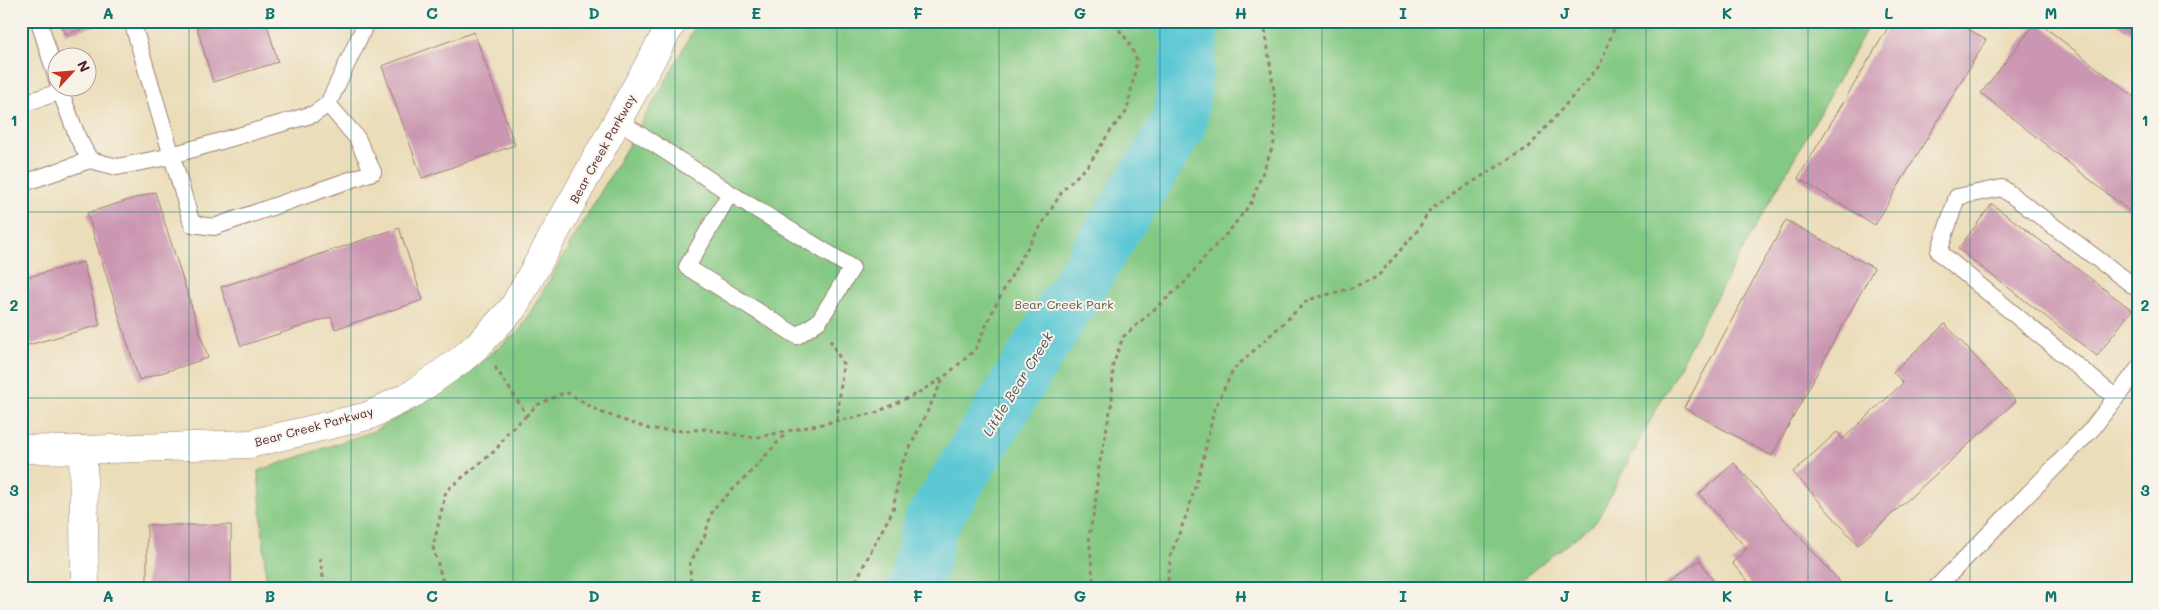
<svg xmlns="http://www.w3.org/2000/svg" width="2159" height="610" font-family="Mali,sans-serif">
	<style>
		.green { fill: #84c983; stroke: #677457 }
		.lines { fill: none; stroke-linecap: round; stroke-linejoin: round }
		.river { stroke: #5cc8d4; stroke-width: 55 }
		.building { fill: #cb96b1 }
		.lane-casing { stroke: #9a7e72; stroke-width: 18 }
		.street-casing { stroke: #9a7e72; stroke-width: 29 }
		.secondary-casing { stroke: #9a7e72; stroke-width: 29 }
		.path { stroke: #9a7e72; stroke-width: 3; stroke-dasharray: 4 4; stroke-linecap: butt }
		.lane { stroke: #fff; stroke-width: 16 }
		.street { stroke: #fff; stroke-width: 28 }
		.secondary { stroke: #fff; stroke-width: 28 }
		.grid { fill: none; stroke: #0f766e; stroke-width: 1; stroke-opacity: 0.55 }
		.labels { text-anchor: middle; stroke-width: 4; stroke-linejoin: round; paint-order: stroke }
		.street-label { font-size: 12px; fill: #4a1f2b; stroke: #f7f3e8 }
		.park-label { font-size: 12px; fill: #5b5245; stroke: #f7f3e8 }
		.water-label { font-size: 14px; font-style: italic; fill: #4f525e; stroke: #f7f3e8 }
		.neatline { fill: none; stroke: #0f766e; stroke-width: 2 }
		.grid-label { font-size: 16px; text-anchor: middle; font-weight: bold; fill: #0f766e }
	</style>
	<rect width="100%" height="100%" fill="#f7f3e8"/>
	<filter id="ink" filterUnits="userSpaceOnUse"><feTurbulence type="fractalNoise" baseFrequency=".02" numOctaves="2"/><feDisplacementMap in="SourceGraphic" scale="10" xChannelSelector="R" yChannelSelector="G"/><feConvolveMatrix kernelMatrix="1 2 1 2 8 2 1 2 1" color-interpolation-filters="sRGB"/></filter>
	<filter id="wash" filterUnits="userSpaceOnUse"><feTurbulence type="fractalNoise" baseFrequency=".0096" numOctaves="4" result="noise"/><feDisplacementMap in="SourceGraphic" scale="20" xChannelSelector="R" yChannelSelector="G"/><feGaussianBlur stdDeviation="1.12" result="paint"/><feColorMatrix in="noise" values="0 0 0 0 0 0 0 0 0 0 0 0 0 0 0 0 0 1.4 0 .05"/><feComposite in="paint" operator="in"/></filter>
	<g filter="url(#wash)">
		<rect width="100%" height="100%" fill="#ebddb9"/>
		<!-- green -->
		<path class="green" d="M698 21H1871L1713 303 1596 522 1509 589H267L258 471 374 431 454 384 520 330 667 79Z"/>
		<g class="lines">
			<!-- river -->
			<path class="river" d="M915 589 930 525 1179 124 1190 38 1182 21"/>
		</g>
		<g id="blocks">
			<!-- building -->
			<path class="building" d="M61 21H108V22L65 34Z
				M195 21H266L278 62 213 82Z
				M1892 21H1956L1986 40 1875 225 1798 178Z
				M2037 21 2138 100V218L1981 93Z
				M2115 21H2138V40Z
				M474 32 515 145 422 178 382 66Z
				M155 192 208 358 139 380 87 213Z
				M1992 204 2132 310 2097 356 1958 249Z
				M1786 220 1874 268 1772 456 1684 408Z
				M399 228 423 300 335 329 331 317 241 346 221 287Z
				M83 262 100 325 21 347V279Z
				M1945 324 2016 401 1858 545 1793 472 1837 432 1843 439 1903 383 1893 372Z
				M1734 463 1841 583 1835 589H1755L1732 563 1747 549 1699 494Z
				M147 525H231V589H147Z
				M1700 560 1718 589H1657Z"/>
		</g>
	</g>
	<g filter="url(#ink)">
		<use href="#blocks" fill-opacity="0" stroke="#9a7e72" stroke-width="1"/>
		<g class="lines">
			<!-- lane casing -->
			<g class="lane-casing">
				<path id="lane" d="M39 21 58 83
					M132 21 192 224 214 227 373 172 357 138 328 104
					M59 88 78 138 90 160 117 167 162 158 314 114 328 104 367 21
					M21 104 60 92
					M619 121 730 193 852 268 819 321 797 336 687 267 730 193
					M21 184 90 160
					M2116 398 1939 252 1957 197 2002 188 2138 289
					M1935 589 2091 430 2138 369"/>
			</g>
			<!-- street casing -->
			<g class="street-casing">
				<path id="street" d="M83 450 85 589"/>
			</g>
			<!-- secondary casing -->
			<g class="secondary-casing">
				<path id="secondary" d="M21 449 83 450 250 444 368 416 414 393 462 359 480 343 513 308 673 21"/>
			</g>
			<!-- path -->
			<path class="path" d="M830 340 843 364 837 421
				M495 367 527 415 537 405 566 392 600 412 649 429 685 431 705 429 754 438 875 413 916 394 944 377 975 350 994 308 1020 260 1063 190 1089 164 1111 130 1127 111 1137 60 1128 41 1112 21
				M320 558 325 589
				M445 589 433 547 446 491 496 450 508 432 527 415
				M693 589 691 587 690 563 704 538 713 509 749 474 786 433
				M855 589 858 577 872 549 893 510 900 468 944 377
				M1094 589 1089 536 1095 507 1098 472 1112 401 1113 365 1123 337 1184 283 1206 256 1230 230 1251 203 1274 143 1275 99 1264 21
				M1167 589 1171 554 1188 511 1203 460 1214 410 1233 370 1308 300 1351 288 1377 277 1417 231 1431 208 1529 147 1600 65 1617 21"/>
			<!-- lane -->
			<use href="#lane" class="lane"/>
			<!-- street -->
			<use href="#street" class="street"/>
			<!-- secondary -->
			<use href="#secondary" class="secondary"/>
		</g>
	</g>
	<!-- grid -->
	<path class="grid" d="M189 21V589M351 21V589M513 21V589M675 21V589M837 21V589M999 21V589M1160 21V589M1322 21V589M1484 21V589M1646 21V589M1808 21V589M1970 21V589M21 212H2138M21 398H2138"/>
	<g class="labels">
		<!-- street labels -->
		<g class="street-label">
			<text transform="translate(603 149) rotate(-61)" y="4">Bear Creek Parkway</text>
			<text transform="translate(314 427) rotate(-15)" y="4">Bear Creek Parkway</text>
		</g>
		<!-- park labels -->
		<g class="park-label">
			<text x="1064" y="309">Bear Creek Park</text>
		</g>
		<!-- water labels -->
		<g class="water-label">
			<text transform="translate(1018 384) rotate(-58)" y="5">Little Bear Creek</text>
		</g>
	</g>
	<!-- margin -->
	<rect width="2159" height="610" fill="none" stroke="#f7f3e8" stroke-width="55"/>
	<!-- north arrow -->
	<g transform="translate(72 72) rotate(64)"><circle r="24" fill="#f7f3e8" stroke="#b29e9c"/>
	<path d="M0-4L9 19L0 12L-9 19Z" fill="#c8321e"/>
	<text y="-8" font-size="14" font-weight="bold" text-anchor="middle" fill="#4a1f2b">N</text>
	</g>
	<rect x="28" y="28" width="2104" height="554" class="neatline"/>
	<g class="grid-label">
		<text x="108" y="19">A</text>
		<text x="270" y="19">B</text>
		<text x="432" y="19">C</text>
		<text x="594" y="19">D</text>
		<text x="756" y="19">E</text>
		<text x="918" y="19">F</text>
		<text x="1080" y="19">G</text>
		<text x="1241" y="19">H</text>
		<text x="1403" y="19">I</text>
		<text x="1565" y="19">J</text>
		<text x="1727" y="19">K</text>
		<text x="1889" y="19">L</text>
		<text x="2051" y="19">M</text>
		<text x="14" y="126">1</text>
		<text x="2145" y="126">1</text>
		<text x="14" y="311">2</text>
		<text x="2145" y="311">2</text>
		<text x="14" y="496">3</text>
		<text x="2145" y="496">3</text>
		<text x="108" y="602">A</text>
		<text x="270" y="602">B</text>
		<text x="432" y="602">C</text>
		<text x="594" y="602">D</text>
		<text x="756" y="602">E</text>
		<text x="918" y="602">F</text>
		<text x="1080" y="602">G</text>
		<text x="1241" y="602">H</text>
		<text x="1403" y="602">I</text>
		<text x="1565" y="602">J</text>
		<text x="1727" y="602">K</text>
		<text x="1889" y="602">L</text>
		<text x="2051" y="602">M</text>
	</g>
</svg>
